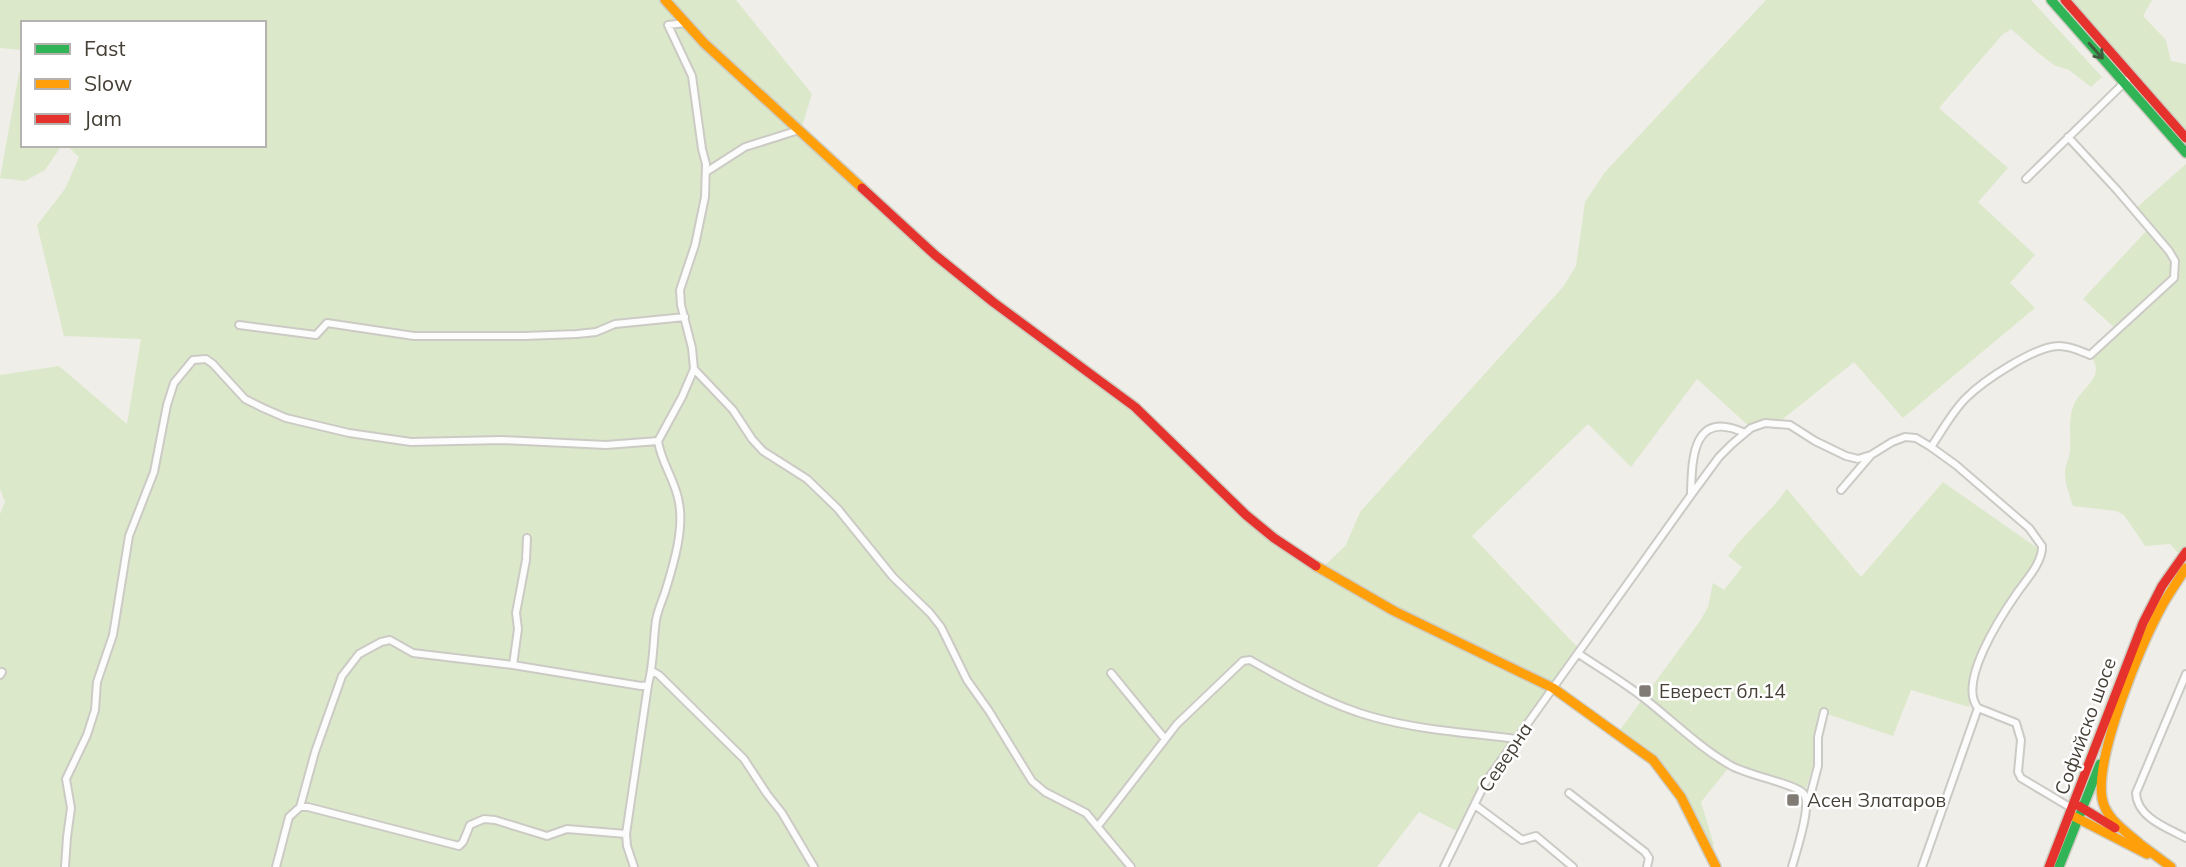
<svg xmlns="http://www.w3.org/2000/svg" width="2186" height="867" font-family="Mulish,sans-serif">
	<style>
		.green { fill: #dce8ca }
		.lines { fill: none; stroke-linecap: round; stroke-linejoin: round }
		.street-casing { stroke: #cccac5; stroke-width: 10 }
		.fast-casing { stroke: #cecbc0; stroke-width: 12 }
		.slow-casing { stroke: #cecbc0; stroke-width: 12 }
		.jam-casing { stroke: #cecbc0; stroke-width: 12 }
		.street { stroke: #fdfcfc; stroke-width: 6 }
		.fast { stroke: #30b455; stroke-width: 9 }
		.slow { stroke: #ff9f0a; stroke-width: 9 }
		.jam { stroke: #e5322d; stroke-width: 9 }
		.oneway { stroke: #405c3e }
		.poi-dot { fill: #807c75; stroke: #fff; stroke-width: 2.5 }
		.labels { text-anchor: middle; stroke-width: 5; stroke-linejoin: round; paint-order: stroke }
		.poi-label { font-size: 19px; fill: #453f36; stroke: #fff; text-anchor: start }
		.street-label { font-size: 19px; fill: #453f36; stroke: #fff }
	</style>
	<rect width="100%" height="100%" fill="#efeee9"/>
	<!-- green -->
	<path class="green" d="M0 0H736L812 94 801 130 935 255 1135 407 1246 515 1321 569 1346 545 1360 512 1563 287 1576 266 1585 202 1605 172 1766 0H2031L2102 77 2091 87 2069 70 2054 65 2037 52 2011 29 2002 35 1939 108 2008 168 1978 202 2035 255 2010 283 2035 308 1903 418 1854 362 1778 423 1751 428 1697 379 1631 467 1588 424 1472 536 1581 651 1485 783 1461 833 1419 812 1377 867H0V514L5 502 0 489V375L59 366 127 424 141 339 64 336 37 225 65 189 79 157 66 145H264V23H23V50L0 48Z
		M2065 0H2152L2143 16 2166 40 2171 61 2186 64V138Z
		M19 73H23V145H62L45 170 25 181 0 178Z
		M2186 164V552L2182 557 2170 544 2145 546 2124 515 2116 511 2073 506C2070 496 2065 484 2065 473 2065 465 2069 459 2070 451 2071 437 2068 421 2073 407 2080 387 2108 378 2090 355L2117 330 2083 299 2149 228 2134 210Z
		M1943 482 2043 552 1986 646 1975 671 1969 707 1911 690 1893 736 1824 713 1818 752 1804 794 1730 766 1701 802 1714 845 1708 849 1664 772 1617 734 1700 621 1708 607 1713 583 1724 590 1742 567 1728 556C1746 531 1770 513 1787 489L1861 577Z"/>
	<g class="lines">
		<!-- street casing -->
		<g class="street-casing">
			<path id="street" d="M706 172 745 147 799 130
				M2026 179 2127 80
				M239 325 316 335 327 323 414 336H524L577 334 596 332 615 324 685 317
				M694 369 733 410 752 439 763 451 807 479 838 509 893 577 930 613 941 627 967 680 989 711 1032 781 1045 792 1086 813 1131 867
				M1931 447C1942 431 1952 412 1966 398 1983 381 2035 346 2059 346 2071 346 2080 351 2090 355L2174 278 2175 261 2169 251 2117 190 2068 137
				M1841 490 1871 455
				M1691 493C1692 457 1693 409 1745 433
				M1579 654C1601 669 1625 683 1645 699 1673 721 1699 747 1730 765 1746 775 1797 784 1804 794 1812 806 1796 852 1792 867
				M513 665 518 629 516 613 526 560 527 538
				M652 671 659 675 744 759 767 794 782 813 814 867
				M1111 673 1165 739
				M2186 674 2136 793C2137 818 2168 828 2186 838
				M0 675 2 672
				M1569 793 1645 852 1649 858 1647 867
				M1808 804 1818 766V737L1824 712
				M1475 805 1522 840 1536 836 1573 867
				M300 807 315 752 342 676 359 654 381 642 390 640 413 653 513 665 641 686 648 685
				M1098 826 1177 724 1243 661 1250 660C1287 681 1332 706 1373 717 1419 730 1469 733 1517 739
				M65 867 67 837 71 808 66 779 87 735 95 710 97 682 113 635 129 536 154 472 167 405 174 383 193 360 206 359 213 364 245 399 263 408 286 418 349 433 411 442 502 440 606 445 658 441
				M276 867 289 817 300 807H308L459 846 463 842 470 825 484 819 495 820 547 836 567 829 626 834
				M634 867 627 846 626 834 648 685C654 663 653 641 656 620 658 609 663 599 666 589 674 563 684 529 679 503 676 481 661 463 658 441L682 397 694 369 692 348 681 305 680 290 695 245 705 197 706 164 702 149 692 76 668 25 686 23
				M1444 867 1485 783 1691 495 1719 457 1732 444 1751 428 1765 423 1790 425 1815 441 1846 456 1858 459 1871 455 1892 442 1905 437 1916 438 1931 447 1956 465 2029 528 2042 546C2043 562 2026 580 2017 593 2001 616 1957 683 1978 708L2016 723 2021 740 2018 772 2021 778 2073 809
				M1922 867 1978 708"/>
		</g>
		<!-- fast casing -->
		<g class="fast-casing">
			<path id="fast" d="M2051 0 2186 153
				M2059 867 2100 764"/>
		</g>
		<!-- slow casing -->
		<g class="slow-casing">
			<path id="slow" d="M665 0 704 43 862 188
				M1316 566 1394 611 1553 688 1653 760 1681 797 1716 867
				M2075 817 2147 854
				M2136 841 2171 867
				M2139 843C2125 831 2105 818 2102 798 2095 755 2141 644 2163 604 2170 592 2178 580 2186 568"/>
		</g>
		<!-- jam casing -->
		<g class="jam-casing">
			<path id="jam" d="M2065 0 2186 138
				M862 188 935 255 993 302 1135 407 1246 515 1274 538 1316 566
				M2079 806 2115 828
				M2049 867 2143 623 2162 586 2186 552"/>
		</g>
		<!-- street -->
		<use href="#street" class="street"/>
		<!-- fast -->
		<use href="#fast" class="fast"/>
		<!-- slow -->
		<use href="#slow" class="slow"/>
		<!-- jam -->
		<use href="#jam" class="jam"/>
	</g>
	<!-- one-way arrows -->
	<defs><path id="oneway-shaft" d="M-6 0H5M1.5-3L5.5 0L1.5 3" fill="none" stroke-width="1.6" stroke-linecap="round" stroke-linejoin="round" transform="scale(1.75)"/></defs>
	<use class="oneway" href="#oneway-shaft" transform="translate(2096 51) rotate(48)"/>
	<!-- markers -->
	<g class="poi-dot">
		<rect x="1638" y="684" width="14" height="14" rx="3.5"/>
		<rect x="1786" y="793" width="14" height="14" rx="3.5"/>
	</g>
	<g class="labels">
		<!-- poi labels -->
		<g class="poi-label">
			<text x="1659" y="698">Еверест бл.14</text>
			<text x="1807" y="807">Асен Златаров</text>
		</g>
		<!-- street labels -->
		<g class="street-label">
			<text transform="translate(2085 726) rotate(-70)" y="7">Софийско шосе</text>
			<text transform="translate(1505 757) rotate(-56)" y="7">Северна</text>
		</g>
	</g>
	<!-- legend -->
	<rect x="21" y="21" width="245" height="126" fill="#ffffff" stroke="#b5b2af" stroke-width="2"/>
	<rect x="35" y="44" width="35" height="10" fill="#30b455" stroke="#b5b2af" stroke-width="2"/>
	<text x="84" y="56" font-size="21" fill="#453f36">Fast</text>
	<rect x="35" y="79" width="35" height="10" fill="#ff9f0a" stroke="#b5b2af" stroke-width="2"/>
	<text x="84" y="91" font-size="21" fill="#453f36">Slow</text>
	<rect x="35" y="114" width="35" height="10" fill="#e5322d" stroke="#b5b2af" stroke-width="2"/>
	<text x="84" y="126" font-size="21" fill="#453f36">Jam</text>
</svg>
